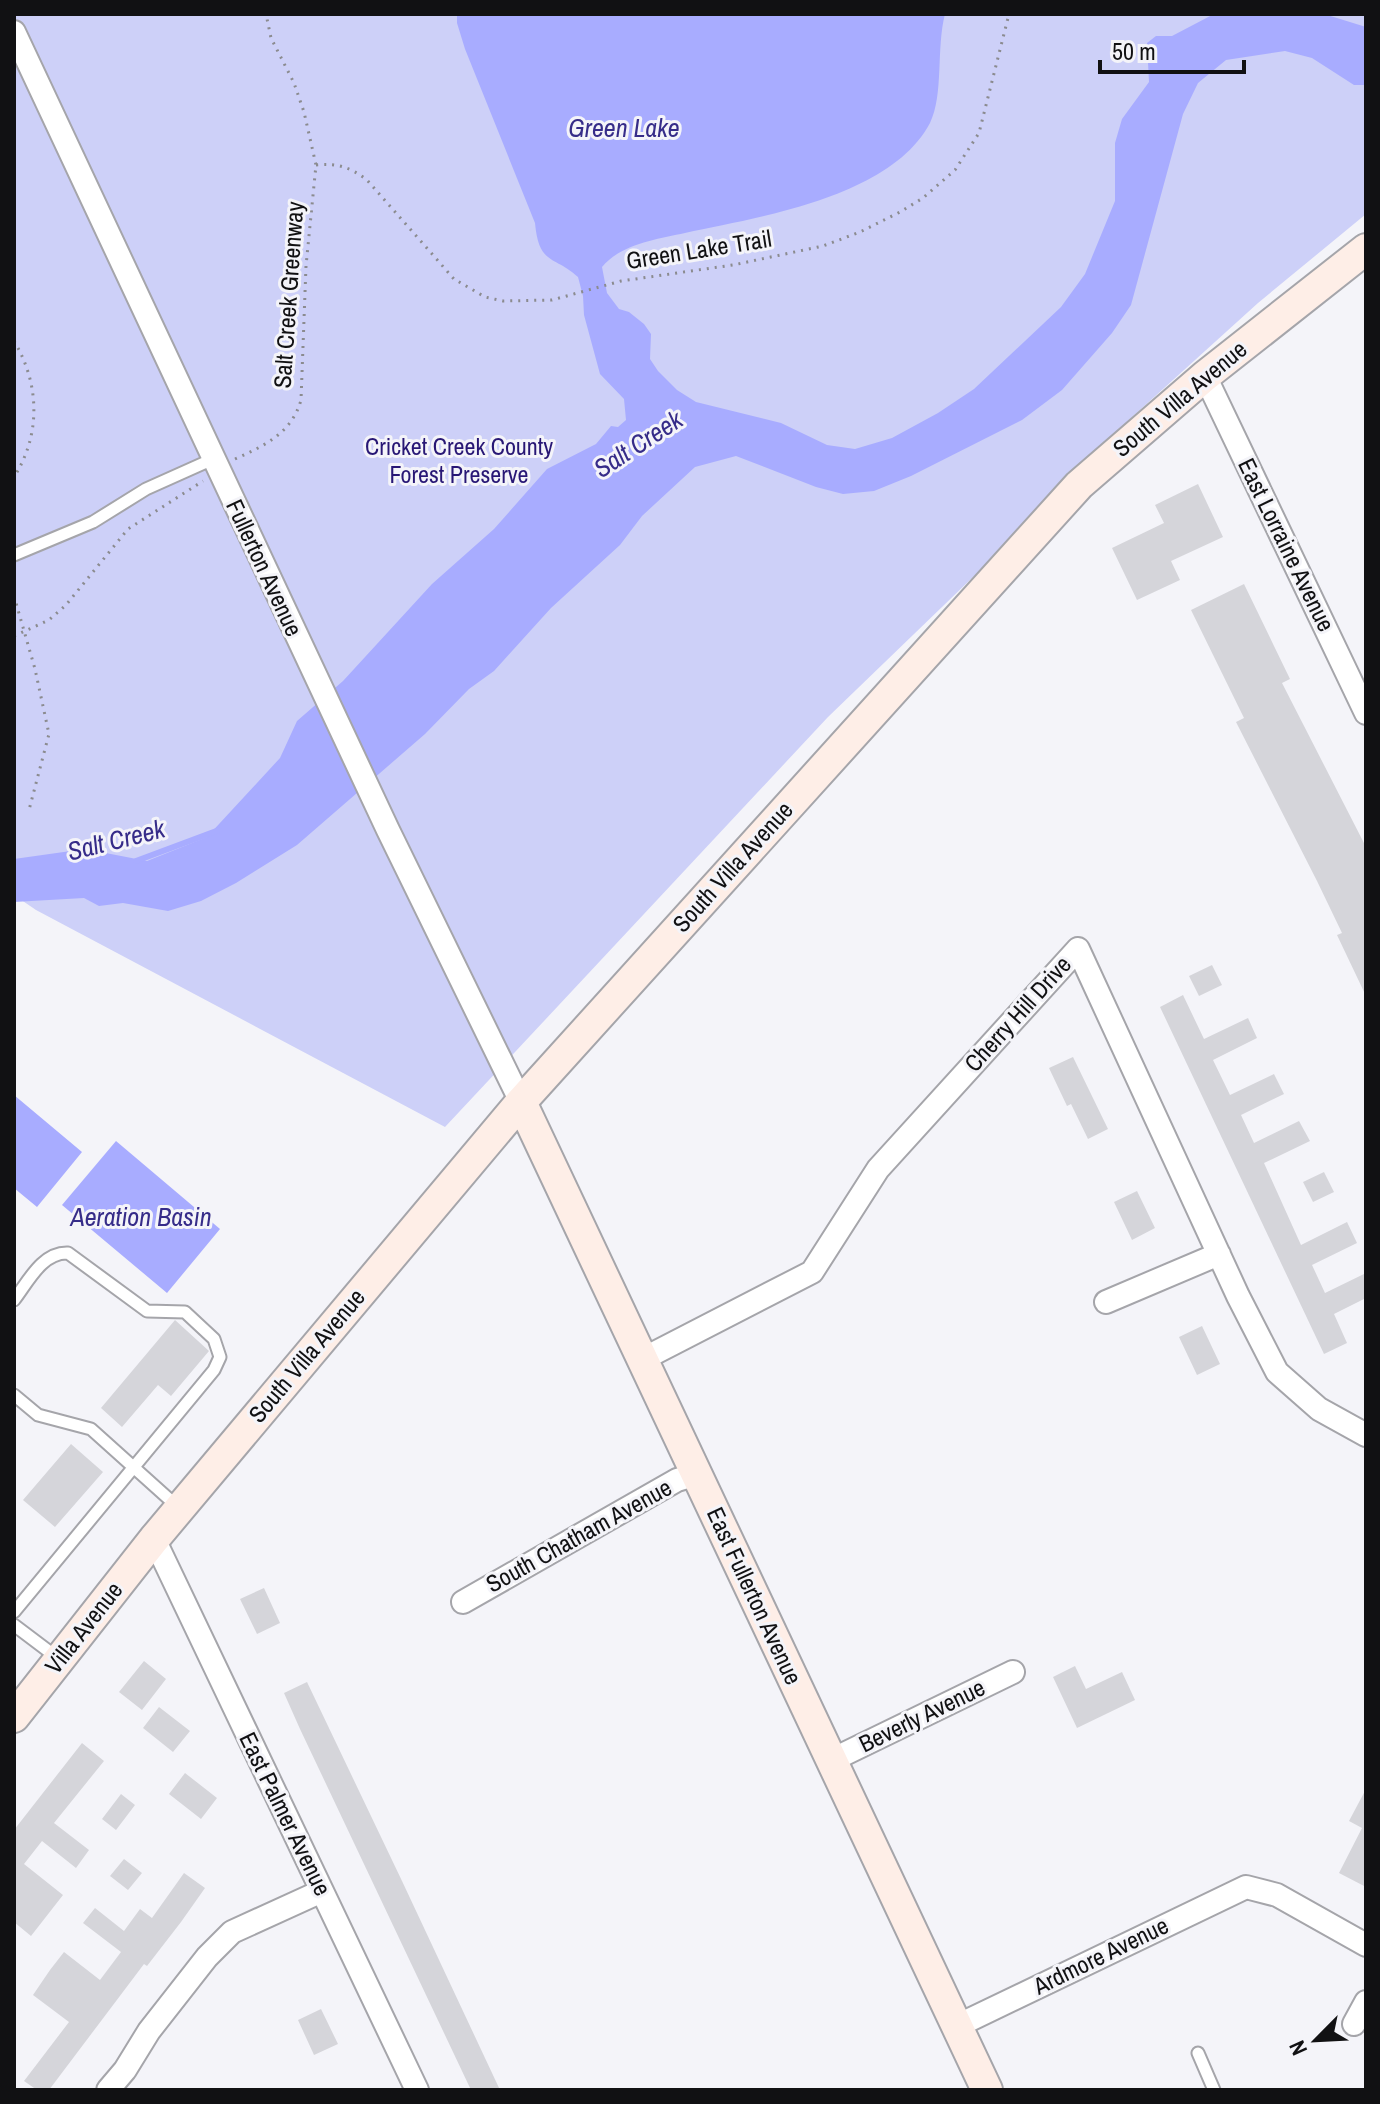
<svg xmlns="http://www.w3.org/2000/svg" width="1380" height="2104" font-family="'Archivo Narrow',sans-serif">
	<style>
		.green { fill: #cdd0f8 }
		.water { fill: #a8acff }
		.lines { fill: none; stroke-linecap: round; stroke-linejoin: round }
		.stream { stroke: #a8acff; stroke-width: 6 }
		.building { fill: #d5d5da }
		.lane-casing { stroke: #a5a5aa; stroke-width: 15 }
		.street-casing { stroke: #a5a5aa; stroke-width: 26 }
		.secondary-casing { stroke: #a5a5aa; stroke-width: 34 }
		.path { stroke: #8b8b8f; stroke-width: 3; stroke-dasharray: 2 6; stroke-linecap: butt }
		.lane { stroke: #fff; stroke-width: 11 }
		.street { stroke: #fff; stroke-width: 22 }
		.secondary { stroke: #feeee7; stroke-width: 30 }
		.labels { text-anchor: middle; stroke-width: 6; stroke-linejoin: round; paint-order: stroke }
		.street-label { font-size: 24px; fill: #111113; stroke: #f4f4f9 }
		.park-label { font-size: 24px; fill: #281775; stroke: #f4f4f9 }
		.water-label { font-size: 26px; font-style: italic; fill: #362c89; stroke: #f4f4f9 }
	</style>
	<rect width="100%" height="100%" fill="#f4f4f9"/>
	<!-- green -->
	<path class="green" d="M14 14H1366V214L1258 303 1131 418 999 552 828 717 445 1127 36 910 14 895Z"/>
	<!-- water -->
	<path class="water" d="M457 14H945C936 48 944 94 930 123 891 197 760 217 685 233 657 239 621 244 602 267L607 293 619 309 629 312 644 324 651 334 650 359 658 371 677 390 696 402 781 423 827 445 855 449 892 438 938 413 974 389 1061 307 1085 274 1115 201V143L1122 119 1149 82 1147 43 1156 36H1172L1214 14H1324L1366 27V85H1354L1312 58 1285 51 1226 60 1198 83 1183 114 1131 305 1112 333 1062 390 1022 420 911 476 874 491 843 494 816 487 736 456 695 467 642 516 620 545 551 608 494 671 469 689 425 734 297 845 236 883 201 901 168 911 123 903 99 906 84 898 14 902V859L85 849 147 861 207 837 280 758 297 721 343 681 432 584 494 529 547 469 596 444 611 426 618 427 626 420 624 399 600 374 584 315 583 296 578 277C554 255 539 266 535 223L465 49 457 23Z
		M14 1095 82 1152 37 1207 14 1188Z
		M116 1141 220 1229 167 1293 62 1205Z"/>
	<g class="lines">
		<!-- stream -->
		<path class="stream" d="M136 861 219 830"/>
	</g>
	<!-- building -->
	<path class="building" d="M1198 484 1223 537 1171 561 1180 580 1137 600 1112 548 1164 523 1155 505Z
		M1244 584 1290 679 1282 683 1366 847V996L1337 935 1342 933 1317 881 1236 722 1244 718 1191 610Z
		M1212 965 1222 985 1199 996 1189 976Z
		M1183 995 1204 1039 1248 1018 1257 1038 1213 1060 1230 1095 1274 1074 1284 1094 1241 1115 1254 1143 1299 1121 1310 1141 1264 1163 1301 1245 1347 1222 1357 1243 1312 1265 1325 1293 1366 1273V1298L1334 1314 1347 1343 1324 1354 1160 1007Z
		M1073 1057 1108 1129 1088 1139 1071 1104 1067 1106 1049 1068Z
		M1324 1172 1334 1192 1313 1202 1303 1182Z
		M1137 1191 1155 1228 1132 1240 1114 1202Z
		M175 1320 209 1351 171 1396 158 1385 122 1427 101 1408Z
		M1202 1326 1220 1364 1197 1375 1179 1337Z
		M71 1444 103 1472 55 1527 23 1500Z
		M264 1588 280 1623 257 1634 240 1599Z
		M144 1661 166 1679 142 1710 119 1692Z
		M1075 1666 1086 1689 1122 1672 1135 1700 1077 1728 1053 1677Z
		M307 1682 402 1881 500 2090H471L300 1729 284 1693Z
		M159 1707 190 1731 173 1752 143 1728Z
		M82 1743 104 1761 54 1823 89 1850 76 1868 42 1841 24 1864 63 1895 31 1936 14 1922V1830Z
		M185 1773 217 1798 201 1819 169 1794Z
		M1366 1789V1887L1339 1873 1362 1828 1349 1821Z
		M121 1794 135 1805 116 1830 102 1819Z
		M124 1859 142 1873 128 1890 110 1876Z
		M184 1873 205 1888 181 1922 147 1966 144 1964 49 2090H37L24 2081 69 2022 33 1995 50 1970 64 1952 100 1980 121 1952 83 1923 95 1908 124 1931 140 1909 152 1918Z
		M321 2009 338 2044 314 2055 298 2020Z"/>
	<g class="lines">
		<!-- lane casing -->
		<g class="lane-casing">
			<path id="lane" d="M14 555 93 522 146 489 213 459
				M14 1300C28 1282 42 1252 68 1253L147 1311 185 1312 214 1339 220 1357 214 1370 14 1612
				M14 1395 38 1415 91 1429 179 1508
				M14 1625 59 1659
				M1198 2053 1214 2090"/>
		</g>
		<!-- street casing -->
		<g class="street-casing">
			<path id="street" d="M14 32 388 830 521 1102
				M1205 376 1366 713
				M1106 1302 1219 1254
				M643 1359 812 1272 878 1169 1078 949 1238 1296 1277 1372 1319 1409 1366 1435
				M154 1539 417 2090
				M463 1602 677 1480 697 1474
				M832 1760 1013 1672
				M1354 2024 1366 2002
				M957 2026 1246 1887 1277 1895 1366 1945
				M108 2090 125 2070 149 2031 207 1957 232 1932 322 1891"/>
		</g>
		<!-- secondary casing -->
		<g class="secondary-casing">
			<path id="secondary" d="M521 1102 987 2090
				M14 1717 154 1539 521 1102 1079 485 1205 376 1366 249"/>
		</g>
		<!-- path -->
		<path class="path" d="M316 165C337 163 350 167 367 180L454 279 485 297 503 301 552 300 621 281 733 265 823 246 860 232 900 212 923 198 955 170 979 133 1009 14
			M14 341C40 384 41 435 14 477
			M235 459C264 446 292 433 301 400L306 266 316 165 304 112 294 83 271 38 266 14
			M14 596 35 669 49 734 29 810
			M14 636 49 620 66 605 128 529 203 481"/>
		<!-- lane -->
		<use href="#lane" class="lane"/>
		<!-- street -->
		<use href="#street" class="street"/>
		<!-- secondary -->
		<use href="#secondary" class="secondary"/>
	</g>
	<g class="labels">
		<!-- street labels -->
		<g class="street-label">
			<text transform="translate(699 250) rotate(-9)" y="8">Green Lake Trail</text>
			<text transform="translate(289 295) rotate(-86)" y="8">Salt Creek Greenway</text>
			<text transform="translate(1180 399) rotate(-40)" y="8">South Villa Avenue</text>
			<text transform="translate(1286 545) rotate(64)" y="8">East Lorraine Avenue</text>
			<text transform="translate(264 568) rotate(65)" y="8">Fullerton Avenue</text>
			<text transform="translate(733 867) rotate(-48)" y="8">South Villa Avenue</text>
			<text transform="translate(1018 1014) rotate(-48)" y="8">Cherry Hill Drive</text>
			<text transform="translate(307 1356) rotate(-50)" y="8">South Villa Avenue</text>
			<text transform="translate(579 1536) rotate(-29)" y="8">South Chatham Avenue</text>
			<text transform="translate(754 1596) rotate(65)" y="8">East Fullerton Avenue</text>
			<text transform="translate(84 1628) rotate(-52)" y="8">Villa Avenue</text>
			<text transform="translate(922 1716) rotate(-26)" y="8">Beverly Avenue</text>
			<text transform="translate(285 1814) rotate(64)" y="8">East Palmer Avenue</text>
			<text transform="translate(1101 1956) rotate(-26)" y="8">Ardmore Avenue</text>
		</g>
		<!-- park labels -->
		<g class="park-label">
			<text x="459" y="455">Cricket Creek County<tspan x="459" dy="28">Forest Preserve</tspan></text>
		</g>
		<!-- water labels -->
		<g class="water-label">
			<text x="624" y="137">Green Lake</text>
			<text transform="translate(638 444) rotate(-33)" y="9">Salt Creek</text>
			<text transform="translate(116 840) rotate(-14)" y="9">Salt Creek</text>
			<text x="141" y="1226">Aeration Basin</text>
		</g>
	</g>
	<!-- border -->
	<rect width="1380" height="2104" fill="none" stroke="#111113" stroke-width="32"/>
	<!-- north arrow -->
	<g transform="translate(1316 2040) rotate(246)" stroke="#f4f4f9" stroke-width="6" paint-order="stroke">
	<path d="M0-6L14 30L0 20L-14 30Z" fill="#111113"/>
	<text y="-12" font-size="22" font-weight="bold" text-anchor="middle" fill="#111113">N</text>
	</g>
	<!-- scale -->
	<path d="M1100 60v12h144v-12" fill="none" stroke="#111113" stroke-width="4"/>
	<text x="1112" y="60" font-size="24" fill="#111113" stroke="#f4f4f9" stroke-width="6" paint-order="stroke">50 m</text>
</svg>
